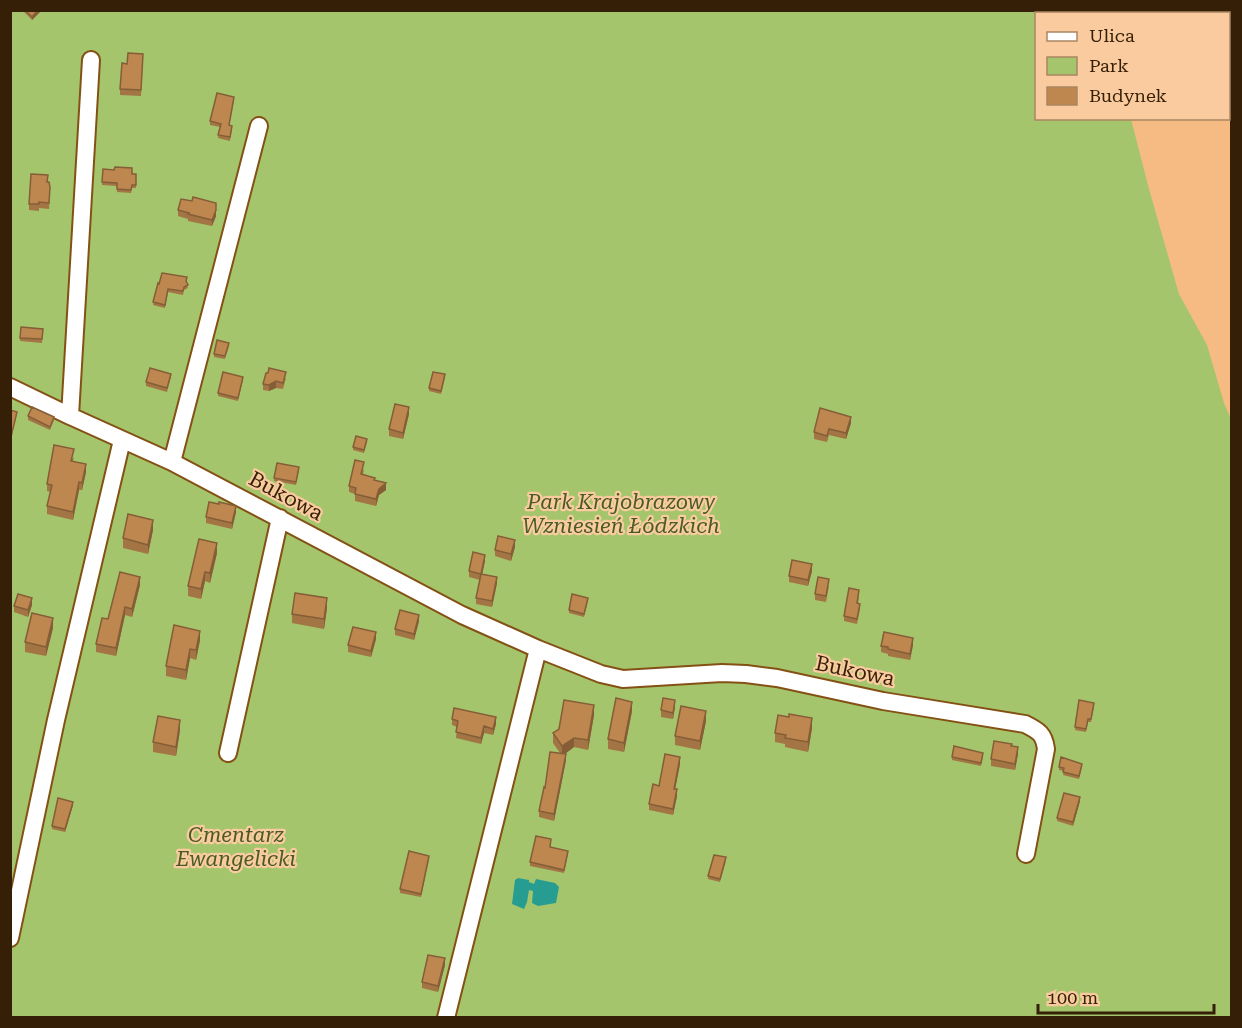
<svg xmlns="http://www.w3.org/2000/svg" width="1242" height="1028" font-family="'Roboto Serif',serif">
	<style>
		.green { fill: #a5c56d }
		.water { fill: #279d92 }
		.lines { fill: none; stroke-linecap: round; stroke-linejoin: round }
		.minor-casing { stroke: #845114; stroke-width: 20 }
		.minor { stroke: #fff; stroke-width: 16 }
		.wall { fill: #a37444 }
		.shaded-wall { fill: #855e37 }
		.building { fill: #be874f; stroke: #855e37; stroke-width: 1.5 }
		.labels { text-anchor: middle; stroke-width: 4.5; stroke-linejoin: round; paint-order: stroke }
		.street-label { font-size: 21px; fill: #351f07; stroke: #facb9e }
		.park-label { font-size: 21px; font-style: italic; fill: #495b26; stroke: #facb9e }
	</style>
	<rect width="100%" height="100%" fill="#f5bb82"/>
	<!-- green -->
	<path class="green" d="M10 11H1104L1105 13 1036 14V118L1131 119 1149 189 1179 294 1207 345 1224 403 1231 419V1017H11Z"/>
	<!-- water -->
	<path class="water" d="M518 878 529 880V882L534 884 536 879 555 883 559 887 556 903 538 906 532 903 533 891 529 890 527 902 524 909 512 904 515 880Z"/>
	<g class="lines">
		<!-- minor casing -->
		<g class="minor-casing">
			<path id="minor" d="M10 387 70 416 172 462 462 615 538 649 601 674 623 679 722 673 746 674 777 678 883 701 1025 724C1039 731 1044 734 1046 749L1026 854
				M70 416 91 60
				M172 462 259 126
				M228 753 280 518
				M10 938 56 720 122 440
				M446 1018 538 649"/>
		</g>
		<!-- minor -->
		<use href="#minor" class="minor"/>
	</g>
	<!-- wall -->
	<path class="wall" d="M24 10H40V12L32 20 24 12Z
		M143 54 141 96 120 95V89L127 64Z
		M234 100 229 125 232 129 230 141 218 138 220 127 210 125V121Z
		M103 169 136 174V188H132L131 193 117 192V186L102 185Z
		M48 182 50 193 49 209 39 208V211L29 210V204Z
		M192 201 216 203V216L212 226 188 221V219L178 216V210Z
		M186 282 188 288 184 290 183 295 168 292 165 308 153 305 158 283Z
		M21 327 43 329 42 343 20 341Z
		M229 346 225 359 214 357V354Z
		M171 377 167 392 146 386V382Z
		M286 378 283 389 276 388 269 391 263 390V384Z
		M445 378 441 394 429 391V388Z
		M243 380 238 401 218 396V393Z
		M409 414 403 439 389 436V429Z
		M28 416 54 420 50 430 28 420Z
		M851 423 846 439 829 435 827 442 814 439V432Z
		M367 442 364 453 353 450V447Z
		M74 457 73 462 86 472 82 490H79L73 520 47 514V506L51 492 47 491V484Z
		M364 469 363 475 375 480 386 490 379 495 376 506 355 501V494L349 492V486Z
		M299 470 296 485 274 481V478Z
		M219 504 236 512 232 529 206 523V517Z
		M153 530 148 554 123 548V538Z
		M515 547 511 561 495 556V550Z
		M217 553 210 583 205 581 201 599 188 596V586Z
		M485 561 482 574 497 583 492 607 476 604V598L480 580 469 577V571Z
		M812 571 808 586 789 582V576Z
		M140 585 132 617 125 615 116 656 96 652V644L108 619Z
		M829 586 826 602 815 600V594Z
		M859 595 858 604 860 609 857 624 844 621V616Z
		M588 601 584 617 569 613V610Z
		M32 605 28 617 14 612V606Z
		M327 608 324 629 292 623V614Z
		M419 621 414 640 395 635V629Z
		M53 628 46 656 25 652V642Z
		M376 639 371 657 348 652V645Z
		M200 640 196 660 190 658 186 680 166 676V666Z
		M913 645 910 660 888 656V654L881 652V646Z
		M1094 706 1091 722H1088L1086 732 1075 730 1076 716Z
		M675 707 673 719 661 717V710Z
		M632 711 624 752 608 749V739Z
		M594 715 588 750 574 747 565 754 566 760 554 821 539 817V811L545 788 560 753 553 743V733Z
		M452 719 496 724 493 735 484 733 481 744 456 738 457 727 452 725Z
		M706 721 700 750 675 745V736Z
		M812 728 808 752 785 747V744L775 742V733Z
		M180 730 176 756 153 752V742Z
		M1012 746 1018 754 1015 770 991 766V759Z
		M983 756 981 766 952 760V757Z
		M680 764 675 789 677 796 673 815 649 810V804L659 786Z
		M1059 767H1082L1079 779 1063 775 1064 771 1059 770Z
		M1080 801 1073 826 1057 821V818Z
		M73 805 65 832 52 829V826Z
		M551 843 550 847 568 854 564 873 530 866V862Z
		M429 859 421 897 400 893V889Z
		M726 861 720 882 708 879V876Z
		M445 965 438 992 422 988V982Z"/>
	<!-- shaded-wall -->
	<path class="shaded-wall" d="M38 10H40V12L32 20V17Z
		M216 210V216L212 226V220Z
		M276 381V388L269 391V385Z
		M409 407V414L403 439V433Z
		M851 417V423L846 439V433Z
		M86 464V472L82 490V483Z
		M79 482V490L73 520V512Z
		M386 483V490L379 495 376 506V499L379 489Z
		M236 506V512L232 529V523Z
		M153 520V530L148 554V545Z
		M515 540V547L511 561V554Z
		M217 543V553L210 583V573Z
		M485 555V561L481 580V574Z
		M812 564V571L808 586V580Z
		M205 572V581L201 599V589Z
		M140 577V585L132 617V609Z
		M497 577V583L492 607V601Z
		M32 598V605L28 617V610Z
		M327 598V608L324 629V619Z
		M125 607V615L116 656V648Z
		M419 615V621L414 640V634Z
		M53 618V628L46 656V647Z
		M200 631V640L196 660V650Z
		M376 632V639L371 657V651Z
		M913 638V645L910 660V654Z
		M190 649V658L186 680V670Z
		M675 700V707L673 719V713Z
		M632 702V711L624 752V743Z
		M594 705V715L588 750V740Z
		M706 711V721L700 750V741Z
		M496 717V724L493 735V729Z
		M812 718V728L808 752V742Z
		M180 720V730L176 756V747Z
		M484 726V733L481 744V738Z
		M574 738V747L562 756V746Z
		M1018 747V754L1015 770V764Z
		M566 754V760L554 821V814Z
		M680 757V764L674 795V789Z
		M677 789V796L673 815V809Z
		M1080 797V801L1073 826V822Z
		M73 802V805L65 832V829Z
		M445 958V965L438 992V986Z"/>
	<!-- building -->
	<path class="building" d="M25 10H38L32 17Z
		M128 53 143 54 141 90 120 89 122 63 127 64Z
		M217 93 234 97 229 125 232 126 230 137 218 135 221 124 210 121Z
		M115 167 132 168V174H136V185H132L131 190 117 189V183L102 182 103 169 114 170Z
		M31 174 48 175 47 182H49L50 187 49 203 39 202V204H29Z
		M193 197 216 203V210L212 220 188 214 189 213 178 210 181 199 192 201Z
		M162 273 187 277 186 281 188 285 184 287 183 291 168 289 165 305 153 302 158 283 159 284Z
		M21 327 43 329 42 339 20 338Z
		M217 340 229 343 225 356 214 354Z
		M150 368 171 374 167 388 146 382Z
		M269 368 286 372 283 383 276 381 269 385 263 384 266 373H268Z
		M223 372 243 377 238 398 218 393Z
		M433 372 445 374 441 391 429 388Z
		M395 404 409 407 403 433 389 429Z
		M32 407 54 417 50 427 28 416Z
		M820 408 851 417 846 433 829 429 827 436 814 432Z
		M10 410 17 412 11 437H10Z
		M356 436 367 439 364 450 353 447Z
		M54 445 74 449 71 461 86 464 82 483 79 482 73 512 47 506 52 485 47 484Z
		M355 460 364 462 361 474 375 478 374 480 386 483 379 489 376 499 355 494 356 488 349 486Z
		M277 463 299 467 296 482 274 478Z
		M209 502 219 504V502L236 506 232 523 206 517Z
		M128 514 153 520 148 545 123 538Z
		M498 536 515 540 511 554 495 550Z
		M199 539 217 543 210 573 205 572 201 589 188 586Z
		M473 552 485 555 481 574 469 571Z
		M792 560 812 564 808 580 789 576Z
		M120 572 140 577 132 609 125 607 116 648 96 644 102 618 108 619Z
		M481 574 497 577 492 601 476 598Z
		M818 577 829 579 826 596 815 594Z
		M849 588 859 590 857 603 860 604 857 619 844 616Z
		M295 593 327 598 324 619 292 614Z
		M18 594 32 598 28 610 14 606Z
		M572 594 588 598 584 614 569 610Z
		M400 610 419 615 414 634 395 629Z
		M32 613 53 618 46 647 25 642Z
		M174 625 200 631 196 650 190 649 186 670 166 666Z
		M353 627 376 632 371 651 348 645Z
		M884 632 913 638 910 654 888 649V647L881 646Z
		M616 698 632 702 624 743 608 739Z
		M663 698 675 700 673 713 661 710Z
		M564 700 594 705 588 740 574 738 562 746 553 733 559 729Z
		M1079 700 1094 703 1091 719H1088L1086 729 1075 727Z
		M681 706 706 711 700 741 675 736Z
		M454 708 496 717 493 729 484 726 481 738 456 732 458 721 452 719Z
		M789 714 812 718 808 742 785 738 786 735 775 733 778 715 789 717Z
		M158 716 180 720 176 747 153 742Z
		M994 741 1012 744 1011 746 1018 747 1015 764 991 759Z
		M954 746 983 753 981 763 952 757Z
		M550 752 566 754 554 814 539 811 544 787 545 788Z
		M665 754 680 757 674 789H677L673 809 649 804 653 784 659 786Z
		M1061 757 1082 764 1079 776 1063 772 1064 768 1059 767Z
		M1064 793 1080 797 1073 822 1057 818Z
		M58 798 73 802 65 829 52 826Z
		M536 836 551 839 550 847 568 851 564 870 530 862Z
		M409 851 429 856 421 894 400 889Z
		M714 855 726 857 720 879 708 876Z
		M428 955 445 958 438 986 422 982Z"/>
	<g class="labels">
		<!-- street labels -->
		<g class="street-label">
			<text transform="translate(286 496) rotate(28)" y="7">Bukowa</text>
			<text transform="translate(855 671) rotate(12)" y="7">Bukowa</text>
		</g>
		<!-- park labels -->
		<g class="park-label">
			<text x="621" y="509">Park Krajobrazowy<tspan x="621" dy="24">Wzniesień Łódzkich</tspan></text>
			<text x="236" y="842">Cmentarz<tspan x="236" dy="24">Ewangelicki</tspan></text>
		</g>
	</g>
	<!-- border -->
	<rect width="1242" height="1028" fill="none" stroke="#351f07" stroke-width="24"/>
	<!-- legend -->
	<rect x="1035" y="12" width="195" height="108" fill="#facb9e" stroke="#ab8662" stroke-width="1.5"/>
	<rect x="1047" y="32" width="30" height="9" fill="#ffffff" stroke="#ab8662" stroke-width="1.5"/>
	<text x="1089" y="42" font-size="18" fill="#351f07">Ulica</text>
	<rect x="1047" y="57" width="30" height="18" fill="#a5c56d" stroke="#ab8662" stroke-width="1.5"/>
	<text x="1089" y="72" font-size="18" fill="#351f07">Park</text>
	<rect x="1047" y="87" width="30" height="18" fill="#be874f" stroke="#ab8662" stroke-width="1.5"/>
	<text x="1089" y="102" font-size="18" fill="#351f07">Budynek</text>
	<!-- scale -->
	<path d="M1038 1004v9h176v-9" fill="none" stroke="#351f07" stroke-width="3"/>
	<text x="1047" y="1004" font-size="18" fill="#351f07" stroke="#facb9e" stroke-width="4.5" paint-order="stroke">100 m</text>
</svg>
